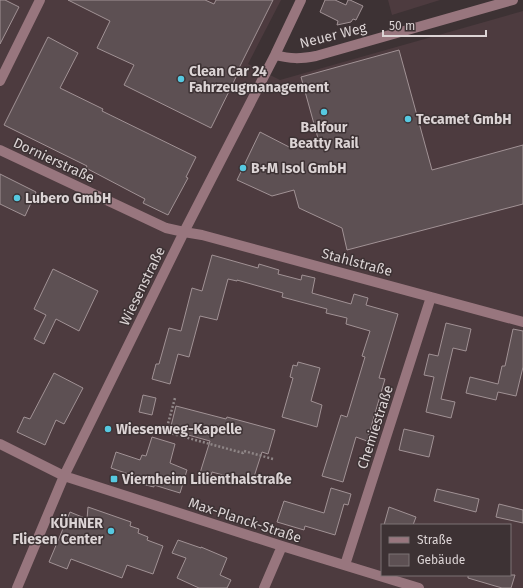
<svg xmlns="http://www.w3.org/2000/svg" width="523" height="588" font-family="'Fira Sans',sans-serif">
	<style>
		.built { fill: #4d3b3f; fill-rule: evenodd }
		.building { fill: #5d5053; stroke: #a19295 }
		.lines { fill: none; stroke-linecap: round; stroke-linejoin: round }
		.path { stroke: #8f8687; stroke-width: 2.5; stroke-dasharray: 2 2; stroke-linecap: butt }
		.minor { stroke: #98767e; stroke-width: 10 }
		.poi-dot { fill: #56c9e1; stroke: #3d3234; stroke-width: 1.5 }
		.labels { text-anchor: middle; stroke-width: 3; stroke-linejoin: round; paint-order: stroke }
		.street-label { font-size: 14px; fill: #dcd4d5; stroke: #3d3234 }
		.poi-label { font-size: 14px; font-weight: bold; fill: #dcd4d5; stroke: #3d3234; text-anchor: start }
	</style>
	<rect width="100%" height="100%" fill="#3d3234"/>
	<!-- built -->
	<path class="built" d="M0 0H281L248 64 280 80 523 11V588H0ZM382 525H510V575H382Z
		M388 0H440L392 15Z"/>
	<!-- building -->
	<path class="building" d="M0 0H5L19 7 0 44Z
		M68 0H205L214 4 216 0H273L237 72 238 73 211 128 124 85 134 65 97 48 110 21Z
		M325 0H335L346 5 348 0H350L363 6 356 20 353 19 351 22 337 25 338 21 320 12Z
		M48 37 78 53 60 88 103 109 102 111 196 157 186 177 188 178 168 215 143 203 145 199 86 168 87 166 4 125Z
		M399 50 432 170 523 145V204L347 250 342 228 299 208 294 190 272 196 237 180 260 132 293 149 319 142 301 77Z
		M0 174 36 192 25 216 0 204Z
		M212 255 258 268 259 264 279 270 278 274 301 280 302 275 315 278 312 293 351 304 354 294 368 298 366 305 398 314 379 378 385 379 367 441 356 437 343 482 322 476 341 415 347 417 365 357 362 356 370 331 346 324 347 318 326 313 327 309 282 297 283 293 237 280V281L228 279 217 320 200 316 189 357 178 354 170 384 152 379 156 364H159L169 328 181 331 192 288 202 291Z
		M53 269 98 291 79 331 56 319 44 344 34 339 46 315 34 309Z
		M446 323 471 329 466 351 453 348 441 399 455 402 451 418 426 412 434 377 424 375 429 354 438 356Z
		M513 329 523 331V367L516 396 498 392 496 400 466 393 470 377 498 384 502 366H505Z
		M298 362 320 368 311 401 322 405 317 427 282 417 293 378 290 377 293 365 297 366Z
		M54 373 83 388 64 424 56 420 45 445 17 432 24 417 30 419Z
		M143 395 156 398 152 415 139 412Z
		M176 406 226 419 227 417 275 430 268 454 262 452 252 483 212 472 211 476 200 473 210 441 170 430Z
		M404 429 434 436 429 457 399 450Z
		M152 437 175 444 170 463 187 470 180 493 154 485V487L142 484 143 479 111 468 116 452 140 460 142 455 146 456Z
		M331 488 351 494 348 505 344 504 335 535 305 526 304 530 277 522 284 501 324 513Z
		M437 489 479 499 476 512 434 501Z
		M499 504 523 510V523L496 517Z
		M88 507 131 522 130 526 139 529 138 533 148 537 147 540 163 546 153 574 127 565 122 578 71 559 67 569 49 562 70 512 87 519Z
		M389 507 416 517 413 525H384Z
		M178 540 201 548V547L227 558 220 575 231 580 227 588H199L177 578 186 558 172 553Z
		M468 575H515L511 588H502L468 578Z"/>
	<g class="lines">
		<!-- path -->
		<path class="path" d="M163 427 166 432 243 453 244 451 273 459
			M166 431 175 398"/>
		<!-- minor -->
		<path class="minor" d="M275 55C291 59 300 59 316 56L513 0
			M0 81 40 0
			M0 150 166 228 184 232 202 235 523 322
			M0 444 64 476 282 546 419 588
			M345 565 431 297
			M17 588 64 476 184 232 275 55 301 0
			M264 588 282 546"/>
	</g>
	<!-- markers -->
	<g class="poi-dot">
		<circle cx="181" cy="79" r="4"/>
		<circle cx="324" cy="112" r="4"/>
		<circle cx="408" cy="119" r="4"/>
		<circle cx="243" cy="168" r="4"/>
		<circle cx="17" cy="198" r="4"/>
		<circle cx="108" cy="429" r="4"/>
		<rect x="110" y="475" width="8" height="8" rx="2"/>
		<circle cx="111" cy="531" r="4"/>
	</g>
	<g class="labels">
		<!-- street labels -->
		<g class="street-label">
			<text transform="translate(333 35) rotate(-14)" y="5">Neuer Weg</text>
			<text transform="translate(54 160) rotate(25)" y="5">Dornierstraße</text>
			<text transform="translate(357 262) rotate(15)" y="5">Stahlstraße</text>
			<text transform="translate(142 286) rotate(-64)" y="5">Wiesenstraße</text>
			<text transform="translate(375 427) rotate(-72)" y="5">Chemiestraße</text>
			<text transform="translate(245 520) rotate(18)" y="5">Max-Planck-Straße</text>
		</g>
		<!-- poi labels -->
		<g class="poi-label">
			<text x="189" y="76">Clean Car 24<tspan x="189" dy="16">Fahrzeugmanagement</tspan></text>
			<text x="416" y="124">Tecamet GmbH</text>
			<text x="324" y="132" text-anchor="middle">Balfour<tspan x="324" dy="16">Beatty Rail</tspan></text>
			<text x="251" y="173">B+M Isol GmbH</text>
			<text x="25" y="203">Lubero GmbH</text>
			<text x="116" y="434">Wiesenweg-Kapelle</text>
			<text x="122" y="484">Viernheim Lilienthalstraße</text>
			<text x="103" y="528" text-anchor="end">KÜHNER<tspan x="103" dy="16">Fliesen Center</tspan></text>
		</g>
	</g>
	<!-- legend -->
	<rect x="381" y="524" width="130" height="52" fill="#3d3234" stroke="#7d7374"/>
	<rect x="389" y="537" width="20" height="6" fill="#98767e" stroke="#7d7374"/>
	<text x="417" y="544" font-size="12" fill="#dcd4d5">Straße</text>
	<rect x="389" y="554" width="20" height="12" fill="#5d5053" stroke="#7d7374"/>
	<text x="417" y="564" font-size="12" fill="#dcd4d5">Gebäude</text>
	<!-- scale -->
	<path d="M383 30v6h103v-6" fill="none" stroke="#dcd4d5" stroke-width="2"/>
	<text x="389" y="30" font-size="12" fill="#dcd4d5" stroke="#3d3234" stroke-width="3" paint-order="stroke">50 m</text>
</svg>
